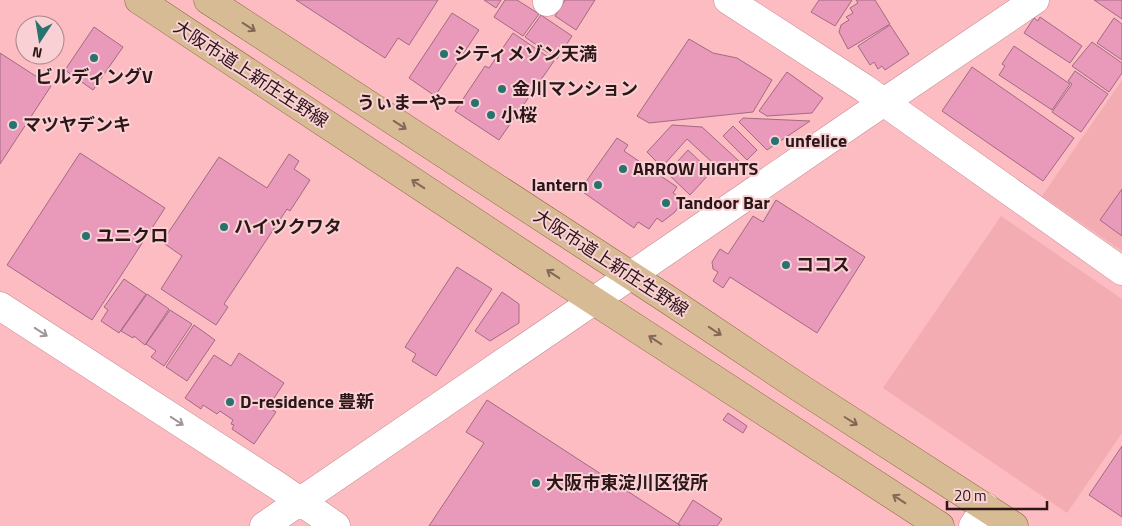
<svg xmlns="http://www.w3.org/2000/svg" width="1122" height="526" font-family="'Titillium Web','Noto Sans JP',sans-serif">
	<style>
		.built { fill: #f2acb2 }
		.building { fill: #e999ba; stroke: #a16b82 }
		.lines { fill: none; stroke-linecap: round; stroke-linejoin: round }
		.minor-casing { stroke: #c5898e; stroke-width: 29 }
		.tertiary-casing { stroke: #c5898e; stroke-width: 29 }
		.primary-casing { stroke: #8a633c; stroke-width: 29 }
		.minor { stroke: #fff; stroke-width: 28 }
		.tertiary { stroke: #fff; stroke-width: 28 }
		.primary { stroke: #d7bb95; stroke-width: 28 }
		.oneway { stroke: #826856 }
		.oneway2 { stroke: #a09697 }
		.poi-dot { fill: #287270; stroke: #f9d1d4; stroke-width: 2 }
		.labels { text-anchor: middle; stroke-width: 4; stroke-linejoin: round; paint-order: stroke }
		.poi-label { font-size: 18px; font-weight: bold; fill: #2c1618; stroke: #f9d1d4; text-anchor: start }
		.street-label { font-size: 18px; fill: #2c1618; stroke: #f9d1d4 }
	</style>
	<rect width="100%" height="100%" fill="#fcbcc1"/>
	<!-- built -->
	<path class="built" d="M1122 80V251L1042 196Z
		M1001 216 1122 299V433L1067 513 883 388Z"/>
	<!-- building -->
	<path class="building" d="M296 0H438L409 45 398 38 385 58Z
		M484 0H501L496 8Z
		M505 0H517L539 14 523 36 494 17Z
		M565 0H595L576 30 555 16Z
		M819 0H852L835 26 811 12Z
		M856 0H875L890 24 848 49 839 32 841 25 849 20 846 17 853 13 850 8 858 3Z
		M1094 0H1122V19Z
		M452 13 479 30 435 96 409 78Z
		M541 15 572 36 557 59 525 37Z
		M1040 17 1082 46 1070 63 1024 33 1034 18 1038 21Z
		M1114 18 1122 24V60L1097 43Z
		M890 25 909 54 885 70 882 66 878 69 874 62 870 65 858 46Z
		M94 27 123 47 93 90 65 70Z
		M513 33 554 61 499 140 455 111 485 66 489 68Z
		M689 39 713 53 737 58 772 80 753 112 649 123 637 116Z
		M1092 42 1122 63V73L1109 92 1072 66Z
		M1014 46 1070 84 1052 110 999 75 1005 66 1002 64Z
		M0 53 51 86 0 164Z
		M972 67 1074 138 1043 181 942 111Z
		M1075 71 1108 94 1081 132 1052 112 1072 84 1068 81Z
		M787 72 823 98 812 113 767 116 759 111Z
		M743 118 810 121 767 150 739 122Z
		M672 125 702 127 740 162 727 176 687 139 662 167 647 152Z
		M733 126 757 150 747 160 723 136Z
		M617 138 628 145 624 151 677 187 673 193 683 200 675 212 662 222 657 218 649 229 638 222 634 228 580 190Z
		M688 150 711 172 690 195 667 173Z
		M80 153 165 208 92 320 7 265Z
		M289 154 299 161 294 169 310 180 290 211 287 209 224 304 228 307 216 325 161 289 182 256 162 242 219 157 267 188Z
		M1122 189V236L1100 220Z
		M776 200 865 257 817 333 730 277 723 288 713 281 718 272 713 269 712 262 720 249 728 254 753 216 763 222Z
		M457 267 492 289 436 376 412 361 416 354 405 347Z
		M124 279 146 294 119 333 101 321 108 310 104 307Z
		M502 292 519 304V323L490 341 475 331Z
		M147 294 169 309 145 345 134 336 133 338 121 331Z
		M170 310 192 324 164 366 151 357 156 351 146 344Z
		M194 325 215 340 187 381 166 367Z
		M239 353 284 383 268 407 276 412 254 444 232 429 234 425 231 424 233 420 220 411 217 414 203 405 201 409 185 398 214 355 231 366Z
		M487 400 678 524 681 526H429L484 443 466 432Z
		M728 413 747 426 743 433 723 420Z
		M1122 446V517L1089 495Z
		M693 500 722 519 717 526H681L678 524Z"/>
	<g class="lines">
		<!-- minor casing -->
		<g class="minor-casing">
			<path id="minor" d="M547 2 549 0
				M0 306 278 486 336 526
				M264 526 630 276
				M973 526 986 507"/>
		</g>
		<!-- tertiary casing -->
		<g class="tertiary-casing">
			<path id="tertiary" d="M728 0 864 88 1122 271
				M630 276 859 119 1035 0"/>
		</g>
		<!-- primary casing -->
		<g class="primary-casing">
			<path id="primary" d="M139 0 565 282 940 526
				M208 0 667 299 797 386 1014 526"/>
		</g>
		<!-- minor -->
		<use href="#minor" class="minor"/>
		<!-- tertiary -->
		<use href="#tertiary" class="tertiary"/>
		<!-- primary -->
		<use href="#primary" class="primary"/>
	</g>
	<!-- one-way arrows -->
	<defs><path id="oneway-shaft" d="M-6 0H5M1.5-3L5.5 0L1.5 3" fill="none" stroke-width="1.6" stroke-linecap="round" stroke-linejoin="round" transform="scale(1.25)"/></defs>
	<g class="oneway">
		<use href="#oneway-shaft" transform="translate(249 27) rotate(33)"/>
		<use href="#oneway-shaft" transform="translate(400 125) rotate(33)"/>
		<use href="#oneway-shaft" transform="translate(418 184) rotate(-147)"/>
		<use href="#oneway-shaft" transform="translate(553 274) rotate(-147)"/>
		<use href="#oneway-shaft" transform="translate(715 331) rotate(34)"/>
		<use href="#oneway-shaft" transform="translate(655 340) rotate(-147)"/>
		<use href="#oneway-shaft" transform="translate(851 421) rotate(32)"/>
		<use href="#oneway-shaft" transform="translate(899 499) rotate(-147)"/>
	</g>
	<g class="oneway2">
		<use href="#oneway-shaft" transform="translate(41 332) rotate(33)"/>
		<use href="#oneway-shaft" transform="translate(177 421) rotate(33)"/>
	</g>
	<!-- markers -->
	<g class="poi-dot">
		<circle cx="444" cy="54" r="5"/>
		<circle cx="94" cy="58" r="5"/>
		<circle cx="502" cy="89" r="5"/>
		<circle cx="475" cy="103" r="5"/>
		<circle cx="491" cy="115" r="5"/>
		<circle cx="13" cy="125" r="5"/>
		<circle cx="775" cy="141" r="5"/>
		<circle cx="623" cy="169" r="5"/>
		<circle cx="598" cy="185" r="5"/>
		<circle cx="666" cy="203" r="5"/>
		<circle cx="224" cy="227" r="5"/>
		<circle cx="86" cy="236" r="5"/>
		<circle cx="786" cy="265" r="5"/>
		<circle cx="230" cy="402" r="5"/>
		<circle cx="536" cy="483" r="5"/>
	</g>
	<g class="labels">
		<!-- poi labels -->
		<g class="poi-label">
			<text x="454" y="60">シティメゾン天満</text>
			<text x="94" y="83" text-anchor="middle">ビルディングV</text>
			<text x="512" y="95">金川マンション</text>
			<text x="465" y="109" text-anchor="end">うぃまーやー</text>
			<text x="501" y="121">小桜</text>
			<text x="23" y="131">マツヤデンキ</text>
			<text x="785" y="147">unfelice</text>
			<text x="633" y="175">ARROW HIGHTS</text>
			<text x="588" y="191" text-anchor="end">lantern</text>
			<text x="676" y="209">Tandoor Bar</text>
			<text x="234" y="233">ハイツクワタ</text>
			<text x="96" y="242">ユニクロ</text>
			<text x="796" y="271">ココス</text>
			<text x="240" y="408">D-residence 豊新</text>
			<text x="546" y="489">大阪市東淀川区役所</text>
		</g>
		<!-- street labels -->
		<g class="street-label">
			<text transform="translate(251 74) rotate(33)" y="6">大阪市道上新庄生野線</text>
			<text transform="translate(611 263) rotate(33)" y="6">大阪市道上新庄生野線</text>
		</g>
	</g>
	<!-- north arrow -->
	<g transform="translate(40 40) rotate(192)"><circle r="24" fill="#f9d1d4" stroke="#a78689"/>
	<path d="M0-4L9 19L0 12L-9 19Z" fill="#287270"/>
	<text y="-8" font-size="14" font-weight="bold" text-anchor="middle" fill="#2c1618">N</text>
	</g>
	<!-- scale -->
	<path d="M947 501v8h100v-8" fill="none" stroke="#2c1618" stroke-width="2.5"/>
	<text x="954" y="501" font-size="15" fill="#2c1618" stroke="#f9d1d4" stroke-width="4" paint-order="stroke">20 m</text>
</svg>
